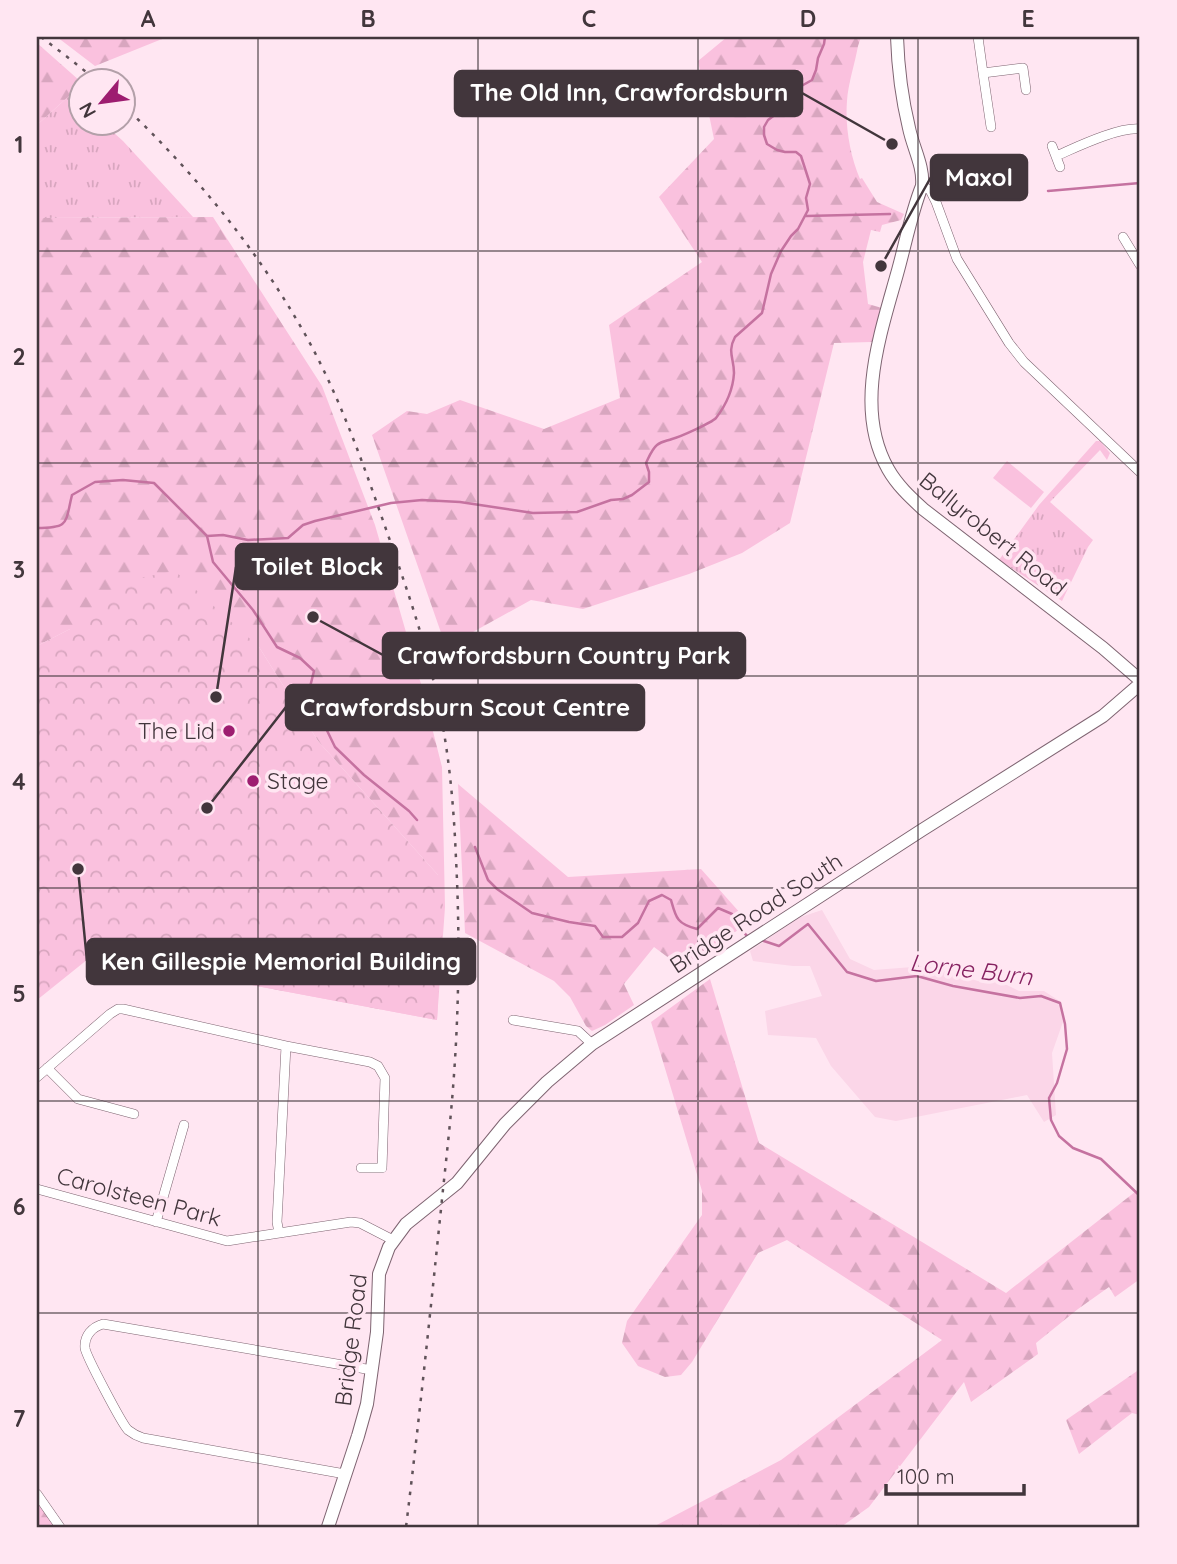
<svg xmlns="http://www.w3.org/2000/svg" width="1177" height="1564" font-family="Quicksand,sans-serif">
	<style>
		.built { fill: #fbd6e8 }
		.grass { fill: url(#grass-tufts) }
		.forest { fill: url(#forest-firs) }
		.park { fill: url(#park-crowns) }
		.garden { fill: #fac1de }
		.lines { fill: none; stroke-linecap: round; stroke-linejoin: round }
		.stream { stroke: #c572a0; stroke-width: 2.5 }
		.street-casing { stroke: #7e6471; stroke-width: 10 }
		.secondary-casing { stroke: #7e6471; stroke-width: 14 }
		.street { stroke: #fff; stroke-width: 9 }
		.secondary { stroke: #fff; stroke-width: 12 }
		.rail { stroke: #605259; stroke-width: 2.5; stroke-dasharray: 3.5 7; stroke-linecap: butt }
		.grid { fill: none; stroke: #42363c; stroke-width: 2; stroke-opacity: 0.55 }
		.poi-dot { fill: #9d1d70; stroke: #ffe6f2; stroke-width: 2.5 }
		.labels { text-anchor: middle; stroke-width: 7; stroke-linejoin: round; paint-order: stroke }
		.street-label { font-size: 23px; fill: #42363c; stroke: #ffe6f2 }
		.poi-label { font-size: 23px; fill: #42363c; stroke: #ffe6f2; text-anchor: end }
		.water-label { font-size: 24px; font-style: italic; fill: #862261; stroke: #ffe6f2 }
		.leader { fill: none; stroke: #42363c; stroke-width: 2.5 }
		.callout-dot { fill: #42363c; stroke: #ffe6f2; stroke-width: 2.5 }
		.callout { fill: #42363c; stroke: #42363c; stroke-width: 2.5 }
		.callout-label { font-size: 24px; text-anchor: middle; font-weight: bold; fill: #fff }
		.neatline { fill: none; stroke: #42363c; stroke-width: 2.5 }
		.grid-label { font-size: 23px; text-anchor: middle; font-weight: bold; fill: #42363c }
	</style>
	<defs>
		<pattern id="grass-tufts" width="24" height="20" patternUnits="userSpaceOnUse" patternTransform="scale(1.75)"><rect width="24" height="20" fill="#fac1de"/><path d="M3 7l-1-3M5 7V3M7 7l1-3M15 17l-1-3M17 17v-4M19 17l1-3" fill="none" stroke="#d8a6bf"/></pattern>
		<pattern id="forest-firs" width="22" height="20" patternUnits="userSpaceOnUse" patternTransform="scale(1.75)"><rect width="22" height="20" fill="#fac1de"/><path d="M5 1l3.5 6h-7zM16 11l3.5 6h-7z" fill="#d8a6bf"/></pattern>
		<pattern id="park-crowns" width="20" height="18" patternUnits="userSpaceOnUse" patternTransform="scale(1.75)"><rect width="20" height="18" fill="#fac1de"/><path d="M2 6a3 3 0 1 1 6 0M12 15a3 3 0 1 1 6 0" fill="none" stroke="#d8a6bf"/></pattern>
	</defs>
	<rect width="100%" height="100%" fill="#ffe6f2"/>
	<!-- built -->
	<path class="built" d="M822 910 850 959 874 970 926 966 978 981 997 980 1019 991H1044L1061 1002 1064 1019 1052 1053 1056 1115 1044 1122 1027 1095 896 1121 875 1117 831 1066 816 1038 768 1035 765 1011 822 996 810 966H793L753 961 750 951 798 918Z"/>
	<!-- grass -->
	<path class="grass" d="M80 86V122L103 123 123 141 193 217 37 218V125Z
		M1096 441H1100L1110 453 1107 460 1100 450 1050 502 1093 540 1088 547 1062 601 999 560 1039 505Z"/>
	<!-- forest -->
	<path class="forest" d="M57 37H167L95 66Z
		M727 37H861L858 46C855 63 848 84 847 101 845 127 850 155 860 179L862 178 877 202 904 214 901 220 882 225 880 232 871 230 863 262 868 304 882 308 872 342 834 343 790 523 742 553 689 574 583 609 531 600 446 647 372 435 407 411 427 414 460 400 544 429 620 398 609 325 702 262 659 197 714 139 698 61Z
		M37 43 80 81V86L37 125Z
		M213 217 322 386 375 525 421 684 442 767 445 907 437 1020 93 955 438 875 318 741 259 647 70 629 37 646V218Z
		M458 784 568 877 701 869 749 923 681 967 654 947 624 984 634 1005 605 1025 592 1031 586 1026 570 997 554 981 465 933Z
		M710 979 759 1143 1006 1293 1140 1188V1279L1115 1297 1109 1287 1078 1309 1036 1343 1038 1354 971 1402 964 1382 869 1507 841 1527H653L781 1460 942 1340 787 1240 758 1253 692 1362 681 1375 665 1377 638 1366 622 1343 627 1321 702 1215V1191L651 1022Z
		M1140 1369V1415L1132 1413 1079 1454 1066 1420Z
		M37 1500 56 1527H37Z"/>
	<!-- park -->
	<path class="park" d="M175 571 259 647 318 741 438 875 443 906 437 1020 93 955 37 1000V646L70 629 114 600 134 579Z"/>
	<!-- garden -->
	<path class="garden" d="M1007 461 1044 492 1031 508 993 478Z"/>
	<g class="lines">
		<!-- stream -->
		<path class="stream" d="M1048 191 1140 183
			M806 216 890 214
			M37 528C70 528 65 523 72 495L95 482 123 480 154 483 207 536 213 562 253 610 277 647 300 658 314 671 310 687 319 714 335 747 364 775 409 811 417 820
			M207 536 223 535 248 540 288 538 303 525 315 521 391 503 422 500 460 502 533 513 577 512 611 500 623 499 632 495 649 482V472L646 463C649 457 652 449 657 445 662 441 667 441 672 439 680 437 711 423 716 418 726 405 733 390 734 373 734 358 727 352 735 337L762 313 771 274 781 251 791 236 798 229 808 210 806 198 810 184 801 156 796 152H785L777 150 767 144 764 135V127L768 120 780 111 796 89 812 80 816 70 818 58 824 44 825 37
			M475 847 488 880 497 889 532 913 569 922 595 926 603 937H622L638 923 649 901 662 895 671 900C676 918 677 924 697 929L718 908 732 914 746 935 748 936
			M761 940 779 946 808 924 847 972 876 981 917 976 953 986 1020 998 1041 996 1060 1003 1065 1024 1067 1049 1057 1083 1049 1098 1051 1120 1059 1136 1073 1148 1101 1159 1140 1196"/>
		<!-- street casing -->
		<g class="street-casing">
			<path id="street" d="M978 37 983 73 1023 68 1026 90
				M983 73 991 127
				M1052 146 1060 167
				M1056 156C1077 147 1118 127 1140 129
				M922 186 930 190 936 202 957 259 1009 343 1024 362 1140 472
				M1123 237 1140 265
				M513 1020 578 1031 592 1044
				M47 1068 78 1099 134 1114
				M37 1077 110 1014 118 1009H123L286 1046 370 1062 378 1066 385 1078 382 1168H361
				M37 1189 227 1241 351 1222 360 1223 393 1240
				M156 1222 184 1125
				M279 1233 277 1222 286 1046
				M345 1474 143 1438C137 1436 133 1434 128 1430 122 1424 86 1356 85 1348 84 1336 92 1327 103 1324L372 1370
				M37 1494 60 1527"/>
		</g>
		<!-- secondary casing -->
		<g class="secondary-casing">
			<path id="secondary" d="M897 37C898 67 902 99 909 128 913 148 924 166 922 186 911 213 905 246 897 274 880 335 854 409 888 469 897 485 910 497 923 509L1103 648 1140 680
				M328 1527 358 1436 367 1404 377 1332 379 1274 389 1247 406 1224 457 1183 505 1124 547 1082 592 1044 922 830 1103 716 1140 684"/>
		</g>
		<!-- street -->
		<use href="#street" class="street"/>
		<!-- secondary -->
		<use href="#secondary" class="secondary"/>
		<!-- rail -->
		<path class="rail" d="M41 37 70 59 96 80
			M122 104C194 172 258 250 306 336 337 392 359 452 380 512 403 578 428 646 441 716 450 763 454 811 456 859 460 935 459 1012 453 1088 450 1128 445 1169 441 1209 430 1315 419 1421 406 1527"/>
	</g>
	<!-- grid -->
	<path class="grid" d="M258 37V1527M478 37V1527M698 37V1527M918 37V1527M37 251H1140M37 463H1140M37 676H1140M37 888H1140M37 1101H1140M37 1313H1140"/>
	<!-- markers -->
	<g class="poi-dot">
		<circle cx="229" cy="731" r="7"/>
		<circle cx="253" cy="781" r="7"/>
	</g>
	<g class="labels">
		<!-- street labels -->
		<g class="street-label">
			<text transform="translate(993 534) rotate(39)" y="8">Ballyrobert Road</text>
			<text transform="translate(756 913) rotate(-33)" y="8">Bridge Road South</text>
			<text transform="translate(139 1197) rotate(15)" y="8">Carolsteen Park</text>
			<text transform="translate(351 1340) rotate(-83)" y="8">Bridge Road</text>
		</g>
		<!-- poi labels -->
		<g class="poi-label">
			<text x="215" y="739">The Lid</text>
			<text x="267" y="789" text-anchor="start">Stage</text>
		</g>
		<!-- water labels -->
		<g class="water-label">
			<text transform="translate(971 970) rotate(7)" y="8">Lorne Burn</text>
		</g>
	</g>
	<!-- callouts -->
	<path class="leader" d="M892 144L802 93M881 266L931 177M216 697L236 567M313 617L383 655M207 808L286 707M78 869L87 961"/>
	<g class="callout-dot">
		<circle cx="892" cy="144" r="7"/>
		<circle cx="881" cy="266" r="7"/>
		<circle cx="216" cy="697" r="7"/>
		<circle cx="313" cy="617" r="7"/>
		<circle cx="207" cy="808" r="7"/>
		<circle cx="78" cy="869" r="7"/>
	</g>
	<g class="callout">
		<rect x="455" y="71" width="347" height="45" rx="7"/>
		<rect x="931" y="155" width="96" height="45" rx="7"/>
		<rect x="236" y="544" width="161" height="45" rx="7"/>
		<rect x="383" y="633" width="362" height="45" rx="7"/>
		<rect x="286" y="685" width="358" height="45" rx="7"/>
		<rect x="87" y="939" width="388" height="45" rx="7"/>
	</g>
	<g class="callout-label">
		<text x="629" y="101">The Old Inn, Crawfordsburn</text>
		<text x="979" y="186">Maxol</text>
		<text x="317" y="575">Toilet Block</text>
		<text x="564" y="664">Crawfordsburn Country Park</text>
		<text x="465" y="716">Crawfordsburn Scout Centre</text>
		<text x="281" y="970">Ken Gillespie Memorial Building</text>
	</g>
	<!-- border -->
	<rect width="1177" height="1564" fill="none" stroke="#ffe6f2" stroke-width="77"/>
	<!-- north arrow -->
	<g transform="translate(102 102) rotate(241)"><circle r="33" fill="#ffe6f2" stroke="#b3a0a9" stroke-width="2"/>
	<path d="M0-5L12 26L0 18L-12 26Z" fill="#9d1d70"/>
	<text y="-10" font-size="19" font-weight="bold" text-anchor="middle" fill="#42363c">N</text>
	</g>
	<!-- scale -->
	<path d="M886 1484v10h138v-10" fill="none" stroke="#42363c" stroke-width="3.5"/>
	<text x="897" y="1484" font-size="21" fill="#42363c" stroke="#ffe6f2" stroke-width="5" paint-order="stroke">100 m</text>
	<rect x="38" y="38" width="1100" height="1488" class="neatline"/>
	<g class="grid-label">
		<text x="148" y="27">A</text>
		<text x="368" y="27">B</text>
		<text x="589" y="27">C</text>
		<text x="808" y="27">D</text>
		<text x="1028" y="27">E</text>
		<text x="19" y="153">1</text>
		<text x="19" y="365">2</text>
		<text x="19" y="578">3</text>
		<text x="19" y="790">4</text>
		<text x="19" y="1002">5</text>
		<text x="19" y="1215">6</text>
		<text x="19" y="1427">7</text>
	</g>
</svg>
